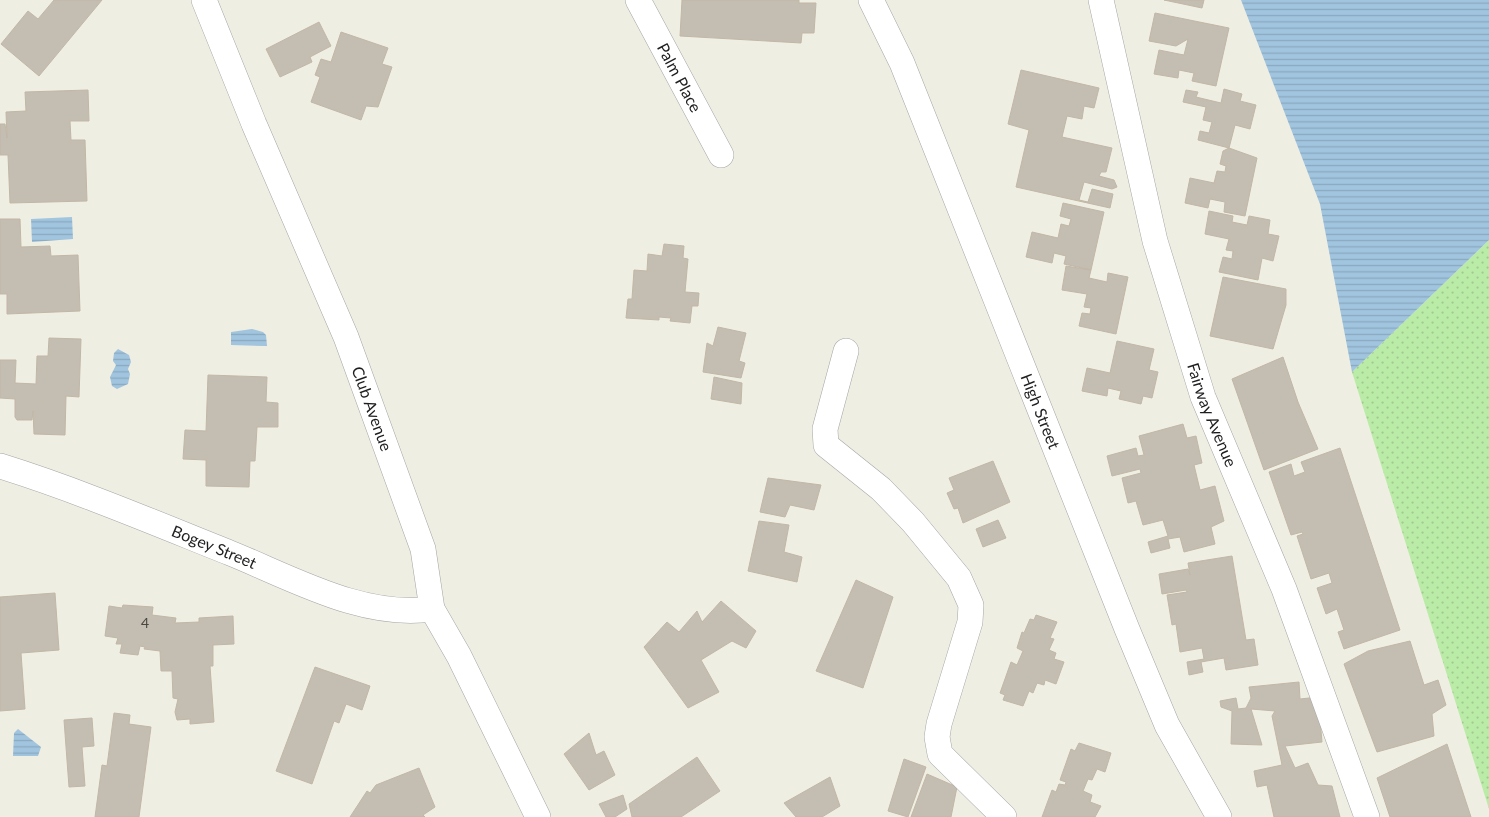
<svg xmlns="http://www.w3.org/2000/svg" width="1489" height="817" font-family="Lato,sans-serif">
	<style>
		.grass { fill: url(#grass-dots) }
		.water { fill: url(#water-rules) }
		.building { fill: #c4bdb2; stroke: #c2b7a5 }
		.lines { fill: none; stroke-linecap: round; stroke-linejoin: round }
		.minor-casing { stroke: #a5a5a5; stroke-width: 26 }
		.minor { stroke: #fff; stroke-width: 25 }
		.labels { text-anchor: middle; stroke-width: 5; stroke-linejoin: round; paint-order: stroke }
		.number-label { font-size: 14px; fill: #484643 }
		.street-label { font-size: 16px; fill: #1e1e1e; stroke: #fff }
	</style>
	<defs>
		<pattern id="grass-dots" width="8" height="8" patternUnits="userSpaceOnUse" patternTransform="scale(1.25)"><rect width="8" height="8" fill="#bbeca7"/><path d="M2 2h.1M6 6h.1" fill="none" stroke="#a0ca8f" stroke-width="1.8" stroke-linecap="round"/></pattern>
		<pattern id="water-rules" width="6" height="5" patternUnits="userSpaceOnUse" patternTransform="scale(1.25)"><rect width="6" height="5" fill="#a1c5df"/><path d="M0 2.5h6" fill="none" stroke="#8aa9bf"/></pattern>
	</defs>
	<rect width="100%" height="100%" fill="#efeee3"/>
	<!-- grass -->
	<path class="grass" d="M1489 240V809L1352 372Z"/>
	<!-- water -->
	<path class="water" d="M1241 0H1489V240L1352 372 1320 204Z
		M72 217 73 239 32 242 31 219Z
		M252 329 263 332 266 335 267 346 231 345V332Z
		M118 349 129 355 131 362 128 369 130 374 128 384 117 389 112 386 110 377 116 365 113 361 114 353Z
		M18 729 41 747 38 756H13L14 733Z"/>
	<!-- building -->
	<path class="building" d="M54 0H102L39 76 1 44 28 11 38 19Z
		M682 0H799V3H816L814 33H802L801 43 680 36Z
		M1164 0H1204L1202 8Z
		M1155 13 1229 28 1216 86 1192 81 1194 73 1179 70 1178 78 1154 74 1159 50 1184 55 1188 39 1176 46 1149 41Z
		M319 22 331 46 310 57 312 62 280 77 266 49Z
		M341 32 388 48 382 64 392 67 378 107 366 106 361 120 311 102 320 77 315 75 321 59 331 62Z
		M1021 70 1099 88 1094 108 1084 106 1082 119 1067 116 1062 137 1112 148 1106 172H1101L1099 176 1114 180 1117 187 1112 189 1084 182 1079 200 1088 202 1092 189 1113 194 1110 208 1016 187 1029 130 1008 124Z
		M1224 89 1242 94 1240 101 1256 105 1250 129 1235 125 1229 148 1198 140 1200 131 1209 133 1212 122 1203 120 1206 107 1183 102 1186 90 1198 92 1196 97 1221 103Z
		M88 90 89 121H70L71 140H85L87 201 10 203 8 155H0V124H5L7 138 6 112 26 111 25 92Z
		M1229 148 1257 158 1245 216 1224 212 1225 202 1210 199 1208 208 1185 203 1190 178 1214 183 1217 171 1225 172 1226 166 1220 164 1223 151Z
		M1063 203 1104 212 1091 270 1064 264 1066 256 1054 253 1052 263 1026 257 1032 232 1058 238 1061 224 1069 226 1071 219 1060 216Z
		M1209 211 1233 216 1232 222 1247 225 1249 216 1270 220 1268 234 1279 236 1273 261 1262 258 1258 280 1219 272 1223 257 1232 259 1233 251 1226 250 1229 239 1205 234Z
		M0 219H20L21 247 50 246 51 256 78 255 80 311 7 314V294H0Z
		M664 244 684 246 683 258 688 259 685 292 699 293 698 306H692L690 323 670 321 671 318 659 317V320L626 318 628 299H632L634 270 647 271 648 254 662 256Z
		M1066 266 1091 270 1089 278 1107 282 1108 273 1128 277 1116 334 1079 326 1082 313 1090 314 1091 308 1084 307 1087 294 1062 290Z
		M1223 277 1286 289V305L1273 349 1210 336Z
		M718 327 746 333 739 361 745 363 741 378 703 372 707 343 713 346Z
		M49 338 81 339 79 397 66 396 65 435 34 434 33 411 32 420H17L15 417V399L0 398V360H16L15 383 36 384 37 356H48Z
		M1117 341 1154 349 1149 370 1158 372 1152 398 1143 396 1141 404 1119 399 1121 391 1108 388 1107 396 1082 391 1087 368 1110 373Z
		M1283 357 1298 402 1318 449 1264 470 1232 379Z
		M208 375 267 377 266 402 278 403V427H257L255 461H250L249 487 206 486V460L183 459 185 430 206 431Z
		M714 377 742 383 741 404 711 399Z
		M1183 424 1187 438 1196 436 1202 463 1194 465 1200 490 1215 486 1224 521 1211 527 1215 544 1184 552 1180 537 1168 539 1170 548 1151 553 1148 542 1168 536 1163 520 1143 525 1136 501 1128 503 1122 478 1141 473 1140 469 1112 476 1107 456 1136 448 1138 456 1144 455 1139 436Z
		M1340 448 1400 630 1344 649 1338 632 1344 630 1337 609 1326 614 1317 588 1332 583 1329 573 1311 579 1297 536 1303 534 1302 532 1291 535 1269 472 1291 464 1294 476 1305 472 1301 462Z
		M993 461 1010 502 963 523 958 508 954 509 947 493 954 490 949 478Z
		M768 478 821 485 814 510 790 505 785 517 760 512Z
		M998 520 1006 538 983 547 976 529Z
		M759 521 789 525 784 552 802 557 797 582 748 571Z
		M1232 556 1246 640 1254 639 1258 665 1226 670 1224 658 1201 662 1203 672 1189 675 1187 662 1204 659 1202 648 1180 652 1176 624 1172 625 1167 595 1187 592 1186 590 1162 594 1159 574 1188 569 1190 575 1188 563Z
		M856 580 893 597 863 688 816 671Z
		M55 593 59 650 21 653 25 709 0 711V597Z
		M721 601 756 631 746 648 732 641 701 660 719 692 688 708 644 647 667 622 679 632 697 611 702 622Z
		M123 605 153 607 152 615 176 618 175 623 199 622V618L233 616 234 644 213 645V666H210L214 722 190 724V719L177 720 175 712 178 699 173 698 172 671H161L160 651 144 649 145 647 140 646 138 655 120 653 122 644H116L118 638 105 636 109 606 122 608Z
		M1036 615 1057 622 1050 638 1054 639 1049 650 1056 653 1054 659 1064 662 1056 684 1045 680 1044 685 1037 683 1033 693 1029 691 1023 706 1003 700 1005 695 1000 693 1011 662 1017 665 1023 651 1017 648 1022 632 1024 633 1030 619 1034 620Z
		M1410 641 1424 685 1438 680 1446 705 1432 714 1434 736 1377 752 1344 664 1368 651Z
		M315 667 370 686 362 710 346 704 339 723 334 721 312 784 276 771Z
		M1299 682 1300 699 1318 697 1322 742 1285 746 1295 768 1308 763 1318 785 1332 786 1340 817H1274L1267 785 1257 787 1254 771 1282 765 1272 716 1275 711 1251 709 1262 745 1231 744 1232 711 1221 707 1220 701 1236 698 1238 709 1246 708 1251 698 1249 687Z
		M114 713 130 715 129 724 151 727 139 817H95L102 765 107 766Z
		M92 718 94 746 82 747 85 786 69 787 64 720Z
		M589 733 596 755 604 751 615 775 589 790 564 754Z
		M1079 743 1111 753 1105 772 1097 769 1092 780 1088 779 1083 791 1092 795 1090 802 1101 806 1095 817H1042L1052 790 1056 792 1059 784 1065 785 1066 782 1060 780 1071 749 1075 751Z
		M1447 744 1471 817H1390L1377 778Z
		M697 757 720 791 681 817H632L629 804Z
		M904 759 926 767 908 817 888 811Z
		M419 768 435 807 423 815 425 817H350L367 791 370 793 376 785Z
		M927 774 957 787 951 817H911Z
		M830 777 840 806 822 817H796L784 803Z
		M623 795 627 809 615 817H606L599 804Z"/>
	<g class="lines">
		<!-- minor casing -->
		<g class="minor-casing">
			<g id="minor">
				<path id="s1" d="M204 0 254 124 346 337 423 549 432 609 459 656 538 817"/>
				<path id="s2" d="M638 0 721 155"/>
				<path id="s3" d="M871 0 902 63 1127 629 1167 725 1219 817"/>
				<path id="s4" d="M1101 0 1155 241 1203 397 1284 589 1367 817"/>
				<path d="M846 351 825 429 826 445 881 489 913 522 959 578 971 605 970 622 939 724 937 737 940 754 1004 817"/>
				<path id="s5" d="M0 466C77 490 155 523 230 553 292 578 363 619 432 609"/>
			</g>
		</g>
		<!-- minor -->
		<use href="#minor" class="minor"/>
	</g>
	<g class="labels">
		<!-- number labels -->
		<g class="number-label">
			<text x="145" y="628">4</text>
		</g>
		<!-- street labels -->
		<g class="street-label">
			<text dy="6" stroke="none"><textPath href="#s2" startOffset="88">Palm Place</textPath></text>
			<text dy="6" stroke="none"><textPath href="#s1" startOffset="442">Club Avenue</textPath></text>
			<text dy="6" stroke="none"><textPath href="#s3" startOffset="445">High Street</textPath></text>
			<text dy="6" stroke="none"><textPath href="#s4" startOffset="430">Fairway Avenue</textPath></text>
			<text dy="6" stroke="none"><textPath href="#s5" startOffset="229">Bogey Street</textPath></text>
		</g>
	</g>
</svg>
